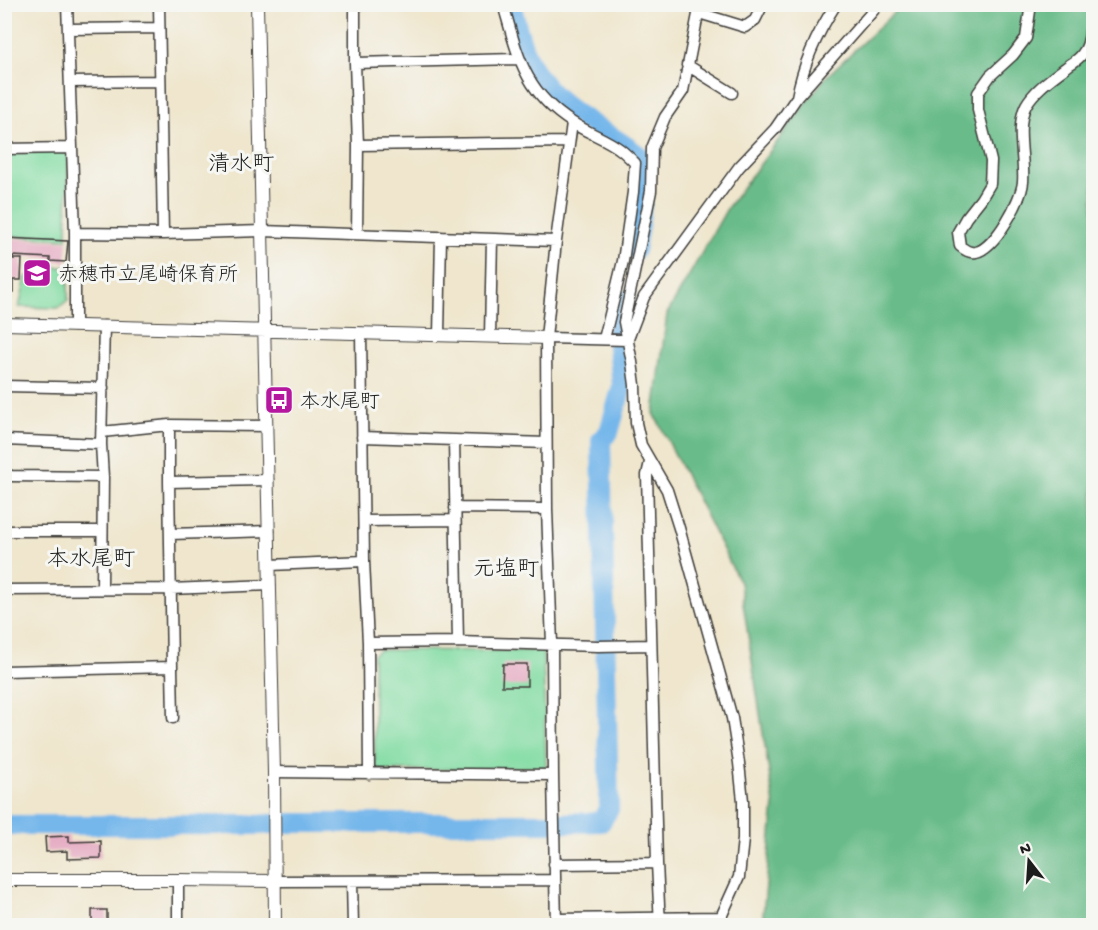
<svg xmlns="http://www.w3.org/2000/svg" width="1098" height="930" font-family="'Gochi Hand','Klee One',sans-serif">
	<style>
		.green { fill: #82dca3; stroke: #4f7c60; stroke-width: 1.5 }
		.forest { fill: #69bc89; stroke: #426c52; stroke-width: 1.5 }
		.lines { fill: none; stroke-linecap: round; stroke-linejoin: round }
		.river { stroke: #76b7eb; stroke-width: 20 }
		.building { fill: #e6aec4 }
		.minor-casing { stroke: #3c3a37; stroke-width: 13 }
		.tertiary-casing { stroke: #3c3a37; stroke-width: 14 }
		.minor { stroke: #fff; stroke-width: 10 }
		.tertiary { stroke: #fff; stroke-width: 12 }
		.labels { text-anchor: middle; stroke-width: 6; stroke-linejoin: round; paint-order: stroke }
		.poi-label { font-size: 20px; fill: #1c1c1c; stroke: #f6f6f2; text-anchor: start }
		.quarter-label { font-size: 22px; fill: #1c1c1c; stroke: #f6f6f2 }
	</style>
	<rect width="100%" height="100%" fill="#f6f6f2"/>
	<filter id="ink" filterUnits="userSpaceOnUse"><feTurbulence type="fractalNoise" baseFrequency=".0167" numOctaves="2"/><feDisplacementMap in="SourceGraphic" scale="12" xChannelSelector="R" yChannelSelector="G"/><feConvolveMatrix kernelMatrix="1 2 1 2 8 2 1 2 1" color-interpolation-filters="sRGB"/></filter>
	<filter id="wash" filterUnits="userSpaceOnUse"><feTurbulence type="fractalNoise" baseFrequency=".008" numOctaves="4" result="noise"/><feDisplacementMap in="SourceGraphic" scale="24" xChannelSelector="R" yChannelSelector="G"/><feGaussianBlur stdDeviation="1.35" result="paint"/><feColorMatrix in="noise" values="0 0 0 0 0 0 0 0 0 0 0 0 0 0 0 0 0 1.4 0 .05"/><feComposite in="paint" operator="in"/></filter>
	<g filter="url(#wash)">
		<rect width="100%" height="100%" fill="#efe6cd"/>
		<!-- green -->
		<path class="green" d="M63 151 68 155 67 239 5 236V153Z
			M40 267H68V300L58 308 19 307 26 277C33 275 36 273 40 267Z
			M379 650 543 651 546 767 381 771 375 766 373 655Z"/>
		<!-- forest -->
		<path class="forest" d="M902 5H1093L1094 850 1091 855 1094 857 1093 925H762L774 805 740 583 654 413 667 314 728 207 825 78Z"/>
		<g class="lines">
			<!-- river -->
			<path class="river" d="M511 4C517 25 521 48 532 67 557 112 604 127 642 158 646 188 640 220 635 250
				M4 825H258L286 823H561L601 822 609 809 601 440 609 432 622 386 617 335 624 300"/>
		</g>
		<g id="blocks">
			<!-- building -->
			<path class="building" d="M5 238 68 241 66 262 50 261V258L13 256V259H22L21 280H13V292H4Z
				M503 664H527V686H502Z
				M69 836V842L101 841V858L67 859V851L46 852 45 837Z
				M92 910H107V926H92Z"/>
		</g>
	</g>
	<g filter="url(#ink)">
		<use href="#blocks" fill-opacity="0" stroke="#3c3a37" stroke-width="1.5"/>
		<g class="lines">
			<!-- minor casing -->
			<g class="minor-casing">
				<path id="minor" d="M67 4 75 233V326
					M159 4 163 234
					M355 4V63L358 145 357 234
					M503 4C518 56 524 92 573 123 588 133 607 139 621 150 626 154 630 158 635 163L633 192 623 261 604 339
					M700 4 683 91 665 117 652 148 651 191 624 322 632 362 635 385 636 423 641 445 667 490 679 528 732 718 739 763 743 801V839L739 877 721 917 723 926
					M1031 4 1026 38 1013 55 990 76 978 93V110L991 161 990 184 981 199 966 218 958 232 960 246C965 250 969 253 976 252 995 248 1021 201 1023 182 1025 160 1015 127 1026 105 1036 88 1054 77 1069 65 1074 62 1080 58 1083 53 1092 42 1091 18 1091 4
					M699 13 745 27 755 20 763 4
					M68 29 159 28
					M355 63 518 59
					M687 65 732 93
					M70 82 160 81
					M797 97C803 64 818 32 836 4
					M358 145 568 142
					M4 149 72 148
					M75 233 163 234 262 231 556 241
					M361 333 364 561 368 643 369 774
					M439 335 441 237
					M490 336 492 239
					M546 338 628 340
					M628 339 644 297 739 167 775 129 797 97 879 4
					M4 386 103 388
					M102 432 169 425 266 426
					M362 437 546 443
					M4 440 101 444
					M454 440 458 642
					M650 462 647 475 657 863 660 926
					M4 473 11 476 103 477 101 444 104 326
					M169 482 268 480
					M455 508 547 509
					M364 521 455 520
					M4 531H101
					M170 534 269 531
					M270 565 364 561
					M102 589 103 477
					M4 590 170 589 270 585
					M368 643 458 642 598 646 651 645
					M172 667 173 718
					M4 671 172 667 169 482V425
					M274 772 553 775
					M554 864 657 863
					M274 881 554 880
					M352 881 353 926
					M556 919 721 917
					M178 926V880
					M556 926 553 775 552 644 547 509 546 338 556 241 572 123"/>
			</g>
			<!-- tertiary casing -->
			<g class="tertiary-casing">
				<path id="tertiary" d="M257 4 274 772 275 926
					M4 324 546 338
					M4 880H178L274 881"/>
			</g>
			<!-- minor -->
			<use href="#minor" class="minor"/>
			<!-- tertiary -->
			<use href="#tertiary" class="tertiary"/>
		</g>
	</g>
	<!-- icons -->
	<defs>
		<g id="school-square" transform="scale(1.5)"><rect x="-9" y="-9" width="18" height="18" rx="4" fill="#b5179e" stroke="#f6f6f2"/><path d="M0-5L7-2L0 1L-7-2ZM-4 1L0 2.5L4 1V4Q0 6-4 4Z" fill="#fff"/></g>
		<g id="bus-square" transform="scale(1.5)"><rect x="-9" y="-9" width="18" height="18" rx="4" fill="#b5179e" stroke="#f6f6f2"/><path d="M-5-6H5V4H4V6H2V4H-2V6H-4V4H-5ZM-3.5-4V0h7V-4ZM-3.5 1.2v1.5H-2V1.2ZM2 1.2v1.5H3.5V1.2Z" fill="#fff"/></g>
	</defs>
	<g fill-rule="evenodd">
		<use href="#school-square" x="37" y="273"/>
		<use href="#bus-square" x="279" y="400"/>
	</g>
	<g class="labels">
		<!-- poi labels -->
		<g class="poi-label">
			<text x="58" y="280">赤穂市立尾崎保育所</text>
			<text x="300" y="407">本水尾町</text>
		</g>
		<!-- quarter labels -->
		<g class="quarter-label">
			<text x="241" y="170">清水町</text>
			<text x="91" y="565">本水尾町</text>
			<text x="506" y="575">元塩町</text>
		</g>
	</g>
	<!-- margin -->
	<rect width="1098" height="930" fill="none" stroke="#f6f6f2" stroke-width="24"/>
	<!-- north arrow -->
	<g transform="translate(1029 861) rotate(343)" stroke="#f6f6f2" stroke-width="4.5" paint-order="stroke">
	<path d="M0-4.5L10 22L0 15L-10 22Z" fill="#1c1c1c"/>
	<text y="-9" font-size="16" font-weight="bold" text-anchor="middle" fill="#1c1c1c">N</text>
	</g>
</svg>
